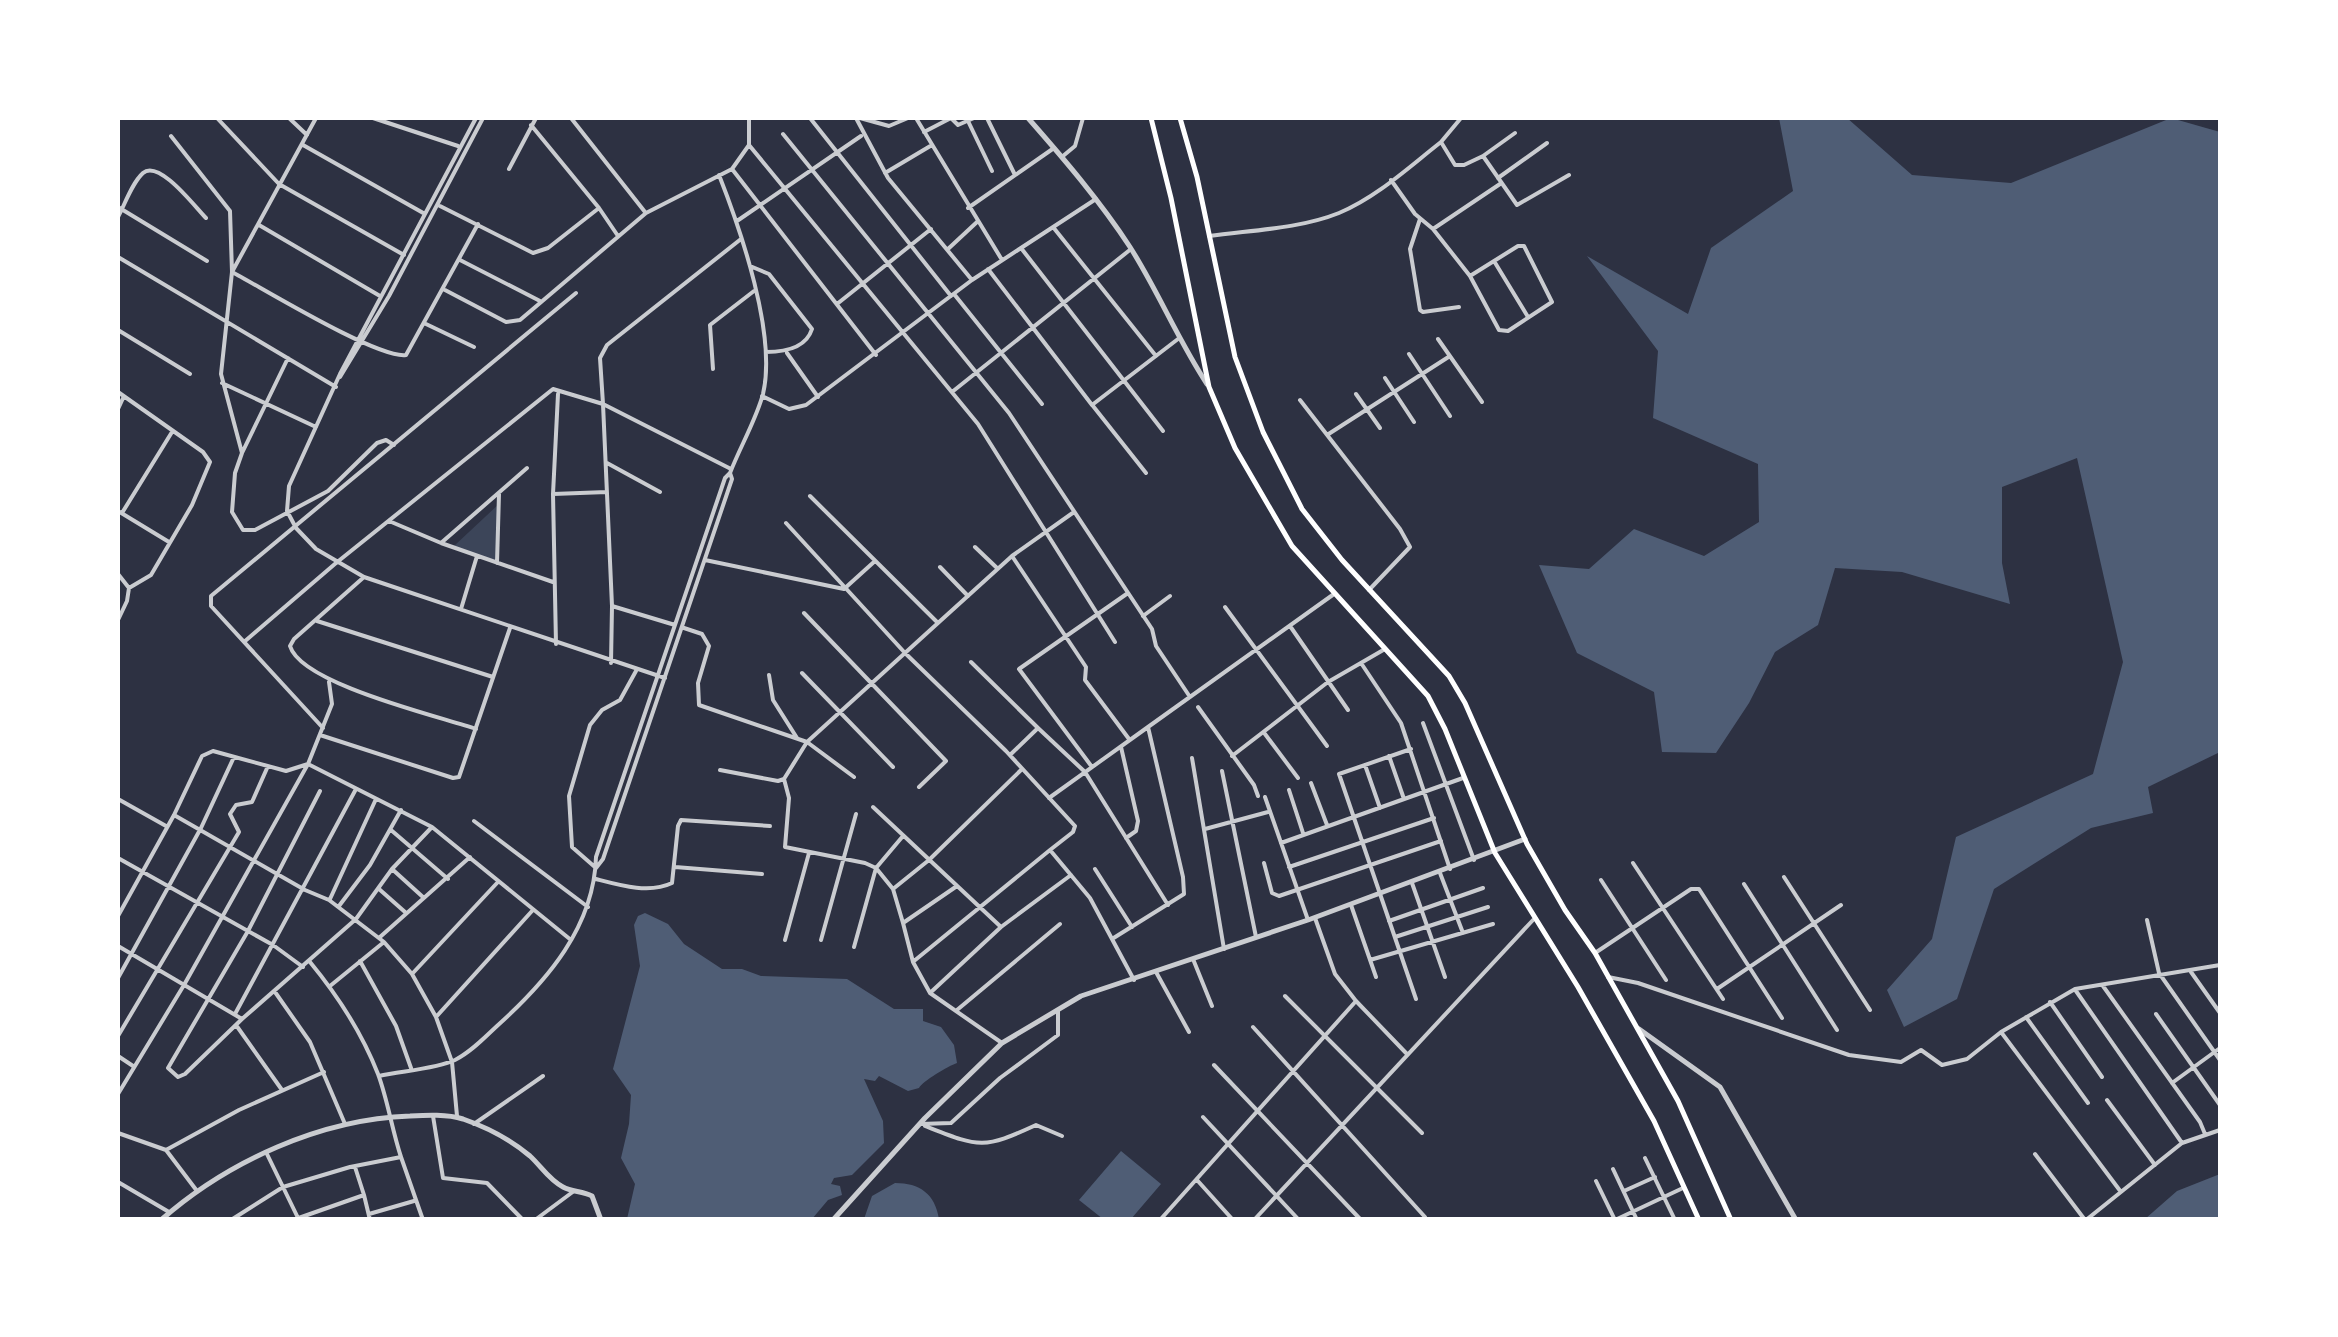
<svg xmlns="http://www.w3.org/2000/svg" width="2338" height="1337" font-family="Raleway,sans-serif">
	<style>
		.green { fill: #3c4559 }
		.water { fill: #4f5d75 }
		.lines { fill: none; stroke-linecap: round; stroke-linejoin: round }
		.minor { stroke: #caccd0; stroke-width: 4 }
		.tertiary { stroke: #caccd0; stroke-width: 5 }
		.secondary { stroke: #fff; stroke-width: 5 }
	</style>
	<rect width="100%" height="100%" fill="#2d3142"/>
	<!-- green -->
	<path class="green" d="M500 503 497 562 454 546Z"/>
	<!-- water -->
	<path class="water" d="M1779 118H1847L1912 175 2011 183 2171 118 2220 132V752L2148 787 2153 813 2091 828 1994 889 1957 999 1904 1027 1887 990 1932 939 1956 837 2093 774 2123 662 2077 458 2002 487V563L2010 604 1902 572 1835 568 1818 625 1775 652 1749 703 1716 753 1662 752 1654 692 1577 653 1539 565 1589 569 1634 529 1704 556 1759 522 1758 464 1653 418 1658 351 1587 256 1688 314 1711 248 1793 191Z
		M645 913 668 924 684 944 722 969H742L761 976 847 979 894 1009H923V1021L941 1027 954 1045 957 1063C948 1066 923 1081 919 1088L908 1091 879 1076 875 1081 864 1079 883 1121 884 1143 852 1175 834 1178 831 1184 840 1186 842 1195 828 1200 812 1219H627L635 1184 621 1158 629 1124 631 1095 613 1069 640 966 634 925 638 916Z
		M1121 1151 1161 1184 1131 1219H1103L1079 1200Z
		M2220 1174V1219H2145L2177 1191Z
		M895 1183C920 1183 935 1194 939 1219H864L872 1196Z"/>
	<g class="lines">
		<!-- minor -->
		<path class="minor" d="M217 118 279 184 404 255
			M289 118 307 135
			M316 118 232 272C264 289 378 359 406 355L478 224
			M373 118 458 146
			M476 118 340 374 289 486 287 511 296 528 316 549 364 577 665 678
			M571 118 645 212
			M810 118 951 296
			M856 118 888 178 972 280
			M860 118 889 126 908 118
			M916 118 1002 260
			M951 118 958 125 974 118
			M987 118 1015 175
			M968 121 992 171
			M531 125 599 208 618 236
			M924 132 951 118
			M783 134 1009 413 1152 629 1156 646 1190 697
			M171 136 230 211 232 272 221 374 242 453 235 473 232 512 243 530H255L328 491 377 443 386 440 394 445
			M1441 142 1461 118
			M303 145 425 214
			M749 145 978 424 1115 642
			M1063 156 1075 146 1083 118
			M1483 156 1515 133
			M509 169 536 118
			M732 169 876 355
			M885 173 932 145
			M1498 178 1547 143
			M1391 180 1415 214 1433 229 1470 276 1499 330 1508 331 1552 302 1524 246H1518L1470 276
			M440 206 533 253 548 248 599 208
			M118 207 207 261
			M968 208 1054 148
			M118 217C125 204 132 183 143 173 159 159 195 207 206 218
			M1420 219 1410 249 1420 310 1423 312 1459 307
			M737 221 861 136
			M259 225 380 296
			M1053 227 1156 356
			M1433 229 1500 184
			M1209 236C1252 230 1299 229 1339 213 1377 197 1409 167 1441 142L1455 165H1464L1483 156 1517 205 1569 175
			M1021 248 1163 431
			M948 249 977 222
			M118 257 336 387
			M460 260 540 301
			M1494 261 1528 317
			M750 266 769 274 812 329C806 348 784 352 766 352
			M988 269 1092 405 1178 339
			M445 290 506 322 520 320 646 213 732 169 749 145V118
			M954 294 1042 404
			M837 304 931 229
			M426 324 474 347
			M118 330 190 374
			M1438 339 1482 402
			M787 353 818 397
			M1409 354 1450 416
			M713 369 710 325 754 291
			M340 377 389 296 483 118
			M1385 378 1414 422
			M222 383 316 427
			M118 392 203 452 210 462 192 505 151 575 129 588
			M952 392 1131 249
			M1356 394 1380 428
			M762 396 789 409 806 405 972 280 1096 199
			M1300 400 1400 529 1410 547 1369 590
			M1093 406 1146 473
			M118 409 124 396
			M1327 435 1450 356
			M242 453 288 358
			M607 463 660 492
			M731 469 603 404 600 358 607 345 741 239
			M553 494 607 492
			M118 511 169 542
			M1074 512 1012 556 1086 667 1085 680 1129 739
			M122 513 172 432
			M389 521 441 543 553 582
			M786 523 905 653 1006 751 1075 826 1073 832 1050 850 1090 898 1134 980
			M441 543 527 468
			M975 547 997 568
			M705 560 844 589 875 561
			M497 563 499 494
			M940 567 968 596
			M118 574 129 588 127 601 118 620
			M364 577 294 639 290 646C301 684 438 716 476 729
			M612 606 675 625
			M1225 607 1327 746
			M461 609 477 556
			M804 613 946 761 919 787
			M1143 616 1170 596
			M317 621 493 677
			M938 623 1012 556
			M1290 626 1348 710
			M684 628 702 634 709 646 698 683 699 705 807 742 854 777
			M244 642 336 563 553 389 603 404 612 606 611 663
			M556 644 553 494 558 394
			M971 662 1038 728 1010 755
			M1361 663 1401 723 1450 869
			M802 673 893 767
			M769 675 773 700 797 738
			M1198 707 1254 785 1258 796
			M1423 723 1474 860
			M1148 727 1334 594
			M323 728 211 606V596L576 293
			M1038 728 1085 772 1168 905
			M1265 734 1298 778
			M320 735 453 778 459 777 510 628
			M1121 747 1138 821 1136 831 1126 838
			M1411 749 1339 774 1416 999
			M1232 756 1328 682 1385 649
			M1389 756 1404 799
			M1192 758 1224 949
			M1365 765 1380 808
			M1092 767 1019 669 1128 593
			M720 770 778 781 784 779 807 742 938 623 810 496
			M1222 771 1256 937
			M784 779 789 798 785 847 865 863 876 868 893 889
			M1311 783 1327 825
			M1289 790 1303 833
			M320 791 248 931 168 1068 178 1077 185 1074 242 1019 356 919 392 869 432 827
			M1265 797 1308 920
			M1049 798 1148 727 1183 877 1184 894 1112 939
			M118 799 166 826
			M873 807 1001 927
			M174 815 305 890 329 900 384 942 412 974 436 1017 452 1062 457 1116
			M474 821 588 907
			M1205 829 1268 812
			M391 830 448 879
			M1281 843 1463 778
			M118 858 273 945 303 967
			M1264 863 1272 893 1279 896 1441 841
			M1633 863 1723 999
			M675 867 762 874
			M1289 867 1434 818
			M596 868 603 859 732 479 730 473
			M596 868 572 847 569 796 590 725 602 710 620 700 636 671
			M392 869 424 898
			M1095 869 1132 927
			M1440 873 1463 933
			M1784 877 1870 1010
			M596 879C619 885 649 894 672 883L678 826 681 820 770 826
			M1601 880 1666 980
			M1412 883 1445 977
			M1744 884 1837 1030
			M957 886 903 923 913 962 930 993 1002 1043
			M379 889 405 912
			M330 899 376 799
			M1351 905 1376 977
			M339 906 370 865 401 810
			M118 916 174 815 202 756 213 751 286 771 308 764 432 827 571 940
			M1315 918 1335 974 1356 1001 1406 1053
			M2147 920 2159 973 2220 1060
			M1389 921 1483 888
			M903 923 893 889 929 860 1021 770
			M380 937 470 857
			M1395 937 1488 907
			M785 940 809 853
			M821 940 856 814
			M118 946 242 1019
			M854 947 876 868 903 836
			M1595 953 1691 889H1699L1782 1018
			M1193 959 1212 1006
			M1370 960 1493 924
			M360 961 396 1026 411 1068
			M914 961 1050 850
			M310 962C338 996 362 1033 378 1074 388 1101 392 1130 401 1157
			M1156 972 1189 1032
			M2191 972 2220 1013
			M412 974 497 883
			M1608 977 1638 983 1849 1055 1901 1062 1921 1050 1942 1065 1967 1059 2001 1032 2075 989 2220 965
			M118 978 201 828 234 757
			M330 986 384 942
			M2103 986 2200 1122 2205 1134
			M1717 989 1841 905
			M2076 991 2182 1143
			M275 992 310 1042 345 1124
			M930 993 1001 927 1071 875
			M1285 996 1422 1133
			M2050 1002 2102 1077
			M957 1010 1060 924
			M235 1014 356 789
			M2156 1014 2220 1105
			M436 1017 532 911
			M2026 1017 2088 1103
			M236 1025 282 1090
			M1253 1027 1425 1217
			M2001 1032 2121 1192
			M118 1036 239 832 230 814 236 805 252 802 268 766
			M118 1056 133 1066
			M1214 1065 1361 1220
			M379 1076C401 1071 436 1069 455 1060 471 1052 484 1038 497 1026 547 981 594 927 596 857L725 478 730 473C740 447 756 420 763 394 777 335 741 231 719 175
			M2172 1083 2220 1048
			M118 1094 184 985 308 764 332 704 329 682
			M2107 1100 2155 1165
			M433 1116 443 1178 487 1183 523 1220
			M1203 1117 1299 1220
			M474 1124 543 1076
			M920 1124 951 1123 1000 1078 1058 1035V1010
			M925 1126C979 1147 982 1150 1036 1125L1062 1136
			M118 1133 166 1150 197 1191
			M166 1150 239 1110 324 1072
			M266 1152 299 1220
			M2035 1154 2085 1220
			M1645 1158 1675 1220
			M1613 1169 1637 1220
			M1197 1180 1233 1220
			M1596 1181 1614 1218
			M118 1182 169 1212
			M1624 1191 1655 1177
			M364 1195 370 1220
			M369 1214 414 1201
			M231 1220 283 1187 350 1167 401 1157 423 1220
			M293 1220 364 1195 355 1167
			M535 1220 574 1191
			M1160 1220 1356 1001
			M1254 1220 1533 920
			M1615 1220 1683 1188
			M2086 1220 2182 1143 2220 1130"/>
		<!-- tertiary -->
		<path class="tertiary" d="M1028 118C1064 159 1100 201 1130 247 1158 291 1178 340 1207 384
			M1639 1029 1720 1087 1796 1220
			M161 1220C228 1161 321 1119 410 1116 427 1115 447 1114 463 1119 486 1127 511 1140 530 1156 541 1166 549 1180 563 1187 572 1192 582 1191 592 1196L601 1220
			M833 1220 925 1118 1002 1043 1081 996 1308 920 1525 839"/>
		<!-- secondary -->
		<path class="secondary" d="M1151 118 1171 198 1209 387 1235 448 1292 546 1428 696 1445 729 1495 853 1578 987 1654 1121 1699 1220
			M1180 118 1197 177 1235 357 1263 432 1302 509 1342 560 1449 676 1465 703 1527 844 1565 910 1595 953 1678 1101 1731 1220"/>
	</g>
	<!-- border -->
	<rect width="2338" height="1337" fill="none" stroke="#ffffff" stroke-width="240"/>
</svg>
